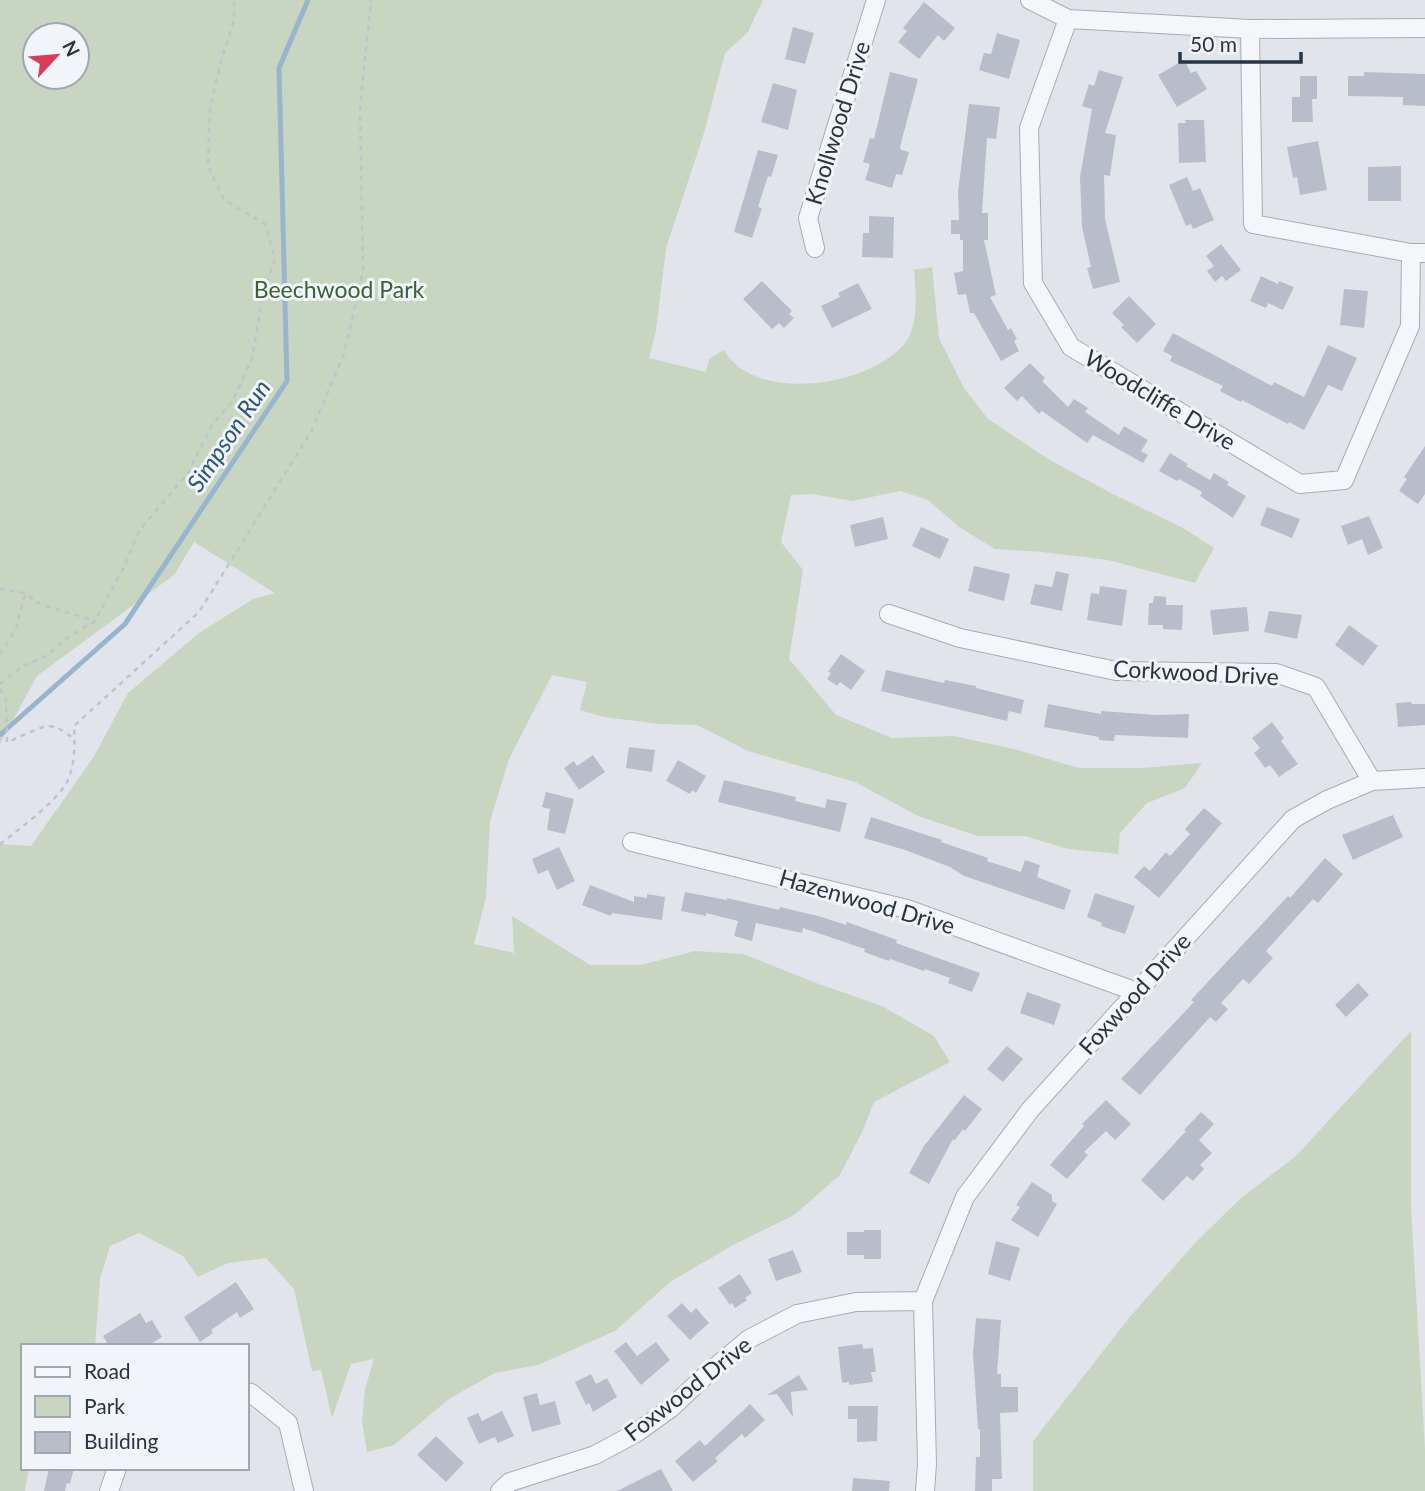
<svg xmlns="http://www.w3.org/2000/svg" width="1425" height="1491" font-family="Lato,sans-serif">
	<style>
		.green { fill: #c7d5c1; fill-rule: evenodd }
		.lines { fill: none; stroke-linecap: round; stroke-linejoin: round }
		.stream { stroke: #99b5ce; stroke-width: 5 }
		.building { fill: #b8bec9 }
		.minor-casing { stroke: #a6acb6; stroke-width: 20 }
		.path { stroke: #bfc3ca; stroke-width: 2.5; stroke-dasharray: 5 5; stroke-linecap: butt }
		.minor { stroke: #f4f6f9; stroke-width: 18 }
		.labels { text-anchor: middle; stroke-width: 6; stroke-linejoin: round; paint-order: stroke }
		.street-label { font-size: 23px; fill: #283344; stroke: #f1f4f8 }
		.park-label { font-size: 23px; fill: #3e6134; stroke: #f1f4f8 }
		.water-label { font-size: 24px; font-style: italic; fill: #2e547c; stroke: #f1f4f8 }
	</style>
	<rect width="100%" height="100%" fill="#e1e5eb"/>
	<!-- green -->
	<path class="green" d="M0 0H763L748 32 725 53 704 133 666 248 656 331 649 358 706 372 709 359 724 350C754 404 870 387 905 343 919 325 916 292 914 270L932 267 939 338 964 388 988 419 1048 459 1111 493 1183 528 1214 548 1195 583 1108 560 1042 552 995 549 959 527 928 500 900 491 852 501 812 494 791 495 781 542 803 570 789 659 836 715 892 738 954 736 1014 749 1079 768H1142L1202 763 1185 788 1147 803 1120 833 1118 854 1068 849 1025 836H978L918 816 855 782 748 751 697 725 661 724 604 717 580 710 587 682 552 675 509 759 490 821 486 897 474 944 514 953 512 916 590 965H641L695 951 743 954 816 983 882 1006 934 1036 950 1062 874 1102 863 1130 840 1175 794 1215 735 1244 670 1282 615 1331 538 1365 495 1373 449 1399 394 1445 367 1452 362 1422 365 1389 374 1359 351 1364 332 1418 321 1370 312 1371 294 1289 266 1258 228 1263 198 1277 183 1256 139 1233 110 1246 100 1279 95 1346H23V1468H29L25 1491H0V844L31 846 93 758 128 693 199 633 253 599 275 593 194 542 174 575 37 676 0 744ZM77 35V77H35V35Z
		M1411 1031V1207L1425 1449V1491H1033V1441L1129 1318 1195 1243 1241 1198 1296 1156Z"/>
	<g class="lines">
		<!-- stream -->
		<path class="stream" d="M0 735 125 624 287 381 279 68 308 0"/>
	</g>
	<!-- building -->
	<path class="building" d="M924 2 955 28 944 41 938 35 919 59 898 42 907 31 903 28Z
		M793 27 814 33 805 64 785 59Z
		M997 33 1020 40 1009 79 979 70 984 53 991 54Z
		M1184 60 1191 73 1196 71 1207 89 1177 107 1158 75Z
		M1099 70 1123 77 1105 133 1116 135 1110 176 1104 175 1105 219 1120 282 1093 289 1087 268 1091 267 1082 227 1080 177 1092 109 1082 106 1089 84 1094 86Z
		M890 72 918 79 900 147 901 150 909 152 902 175 896 174 892 188 865 180 870 164 863 162 870 138 874 139Z
		M1364 72 1425 74V106L1403 105V97L1348 96V76H1364Z
		M1300 76H1317V99H1312L1313 122H1292V97H1300Z
		M773 83 797 90 788 130 761 122Z
		M969 104 1000 107 996 139 987 138 982 213H988V240H984L996 295 990 297 1008 330 1011 328 1017 339 1014 341 1019 351 1001 361 974 313H970L966 294 958 295 954 273 963 271V240H960V234H951V220H959L958 192Z
		M1185 120H1204L1206 162 1179 163 1178 123H1186Z
		M1318 141 1327 190 1300 195 1297 177 1293 178 1287 147Z
		M758 150 778 155 771 177 768 176 758 207 762 208 752 238 734 232Z
		M1401 166V201H1368V167Z
		M1187 177 1193 191 1200 188 1214 220 1193 229 1191 224 1186 226 1169 185Z
		M869 216 894 217 893 258 862 257 863 233H869Z
		M1221 244 1241 270 1226 281 1222 276 1215 282 1207 271 1214 266 1206 256Z
		M1261 276 1278 284 1279 281 1294 287 1283 310 1268 303 1266 308 1250 301Z
		M762 281 792 311 789 314 794 318 784 328 779 323 772 329 743 299Z
		M858 283 872 309 832 328 821 306 840 297 838 293Z
		M1344 289 1368 291 1364 328 1340 325Z
		M1129 296 1156 324 1137 343 1121 327 1124 325 1112 313Z
		M1173 333 1272 386 1274 382 1304 397 1328 345 1357 358 1342 391 1328 385 1304 430 1289 422 1288 424 1242 400 1241 402 1220 391 1223 386 1170 361 1172 356 1163 351Z
		M1030 363 1045 378 1042 381 1068 407 1074 399 1088 408 1085 412 1119 435 1124 426 1148 440 1141 451 1148 455 1143 463 1093 435 1087 443 1042 411 1039 414 1022 396 1017 401 1004 388Z
		M1425 446V494L1418 504 1399 491 1407 479 1404 477Z
		M1170 453 1188 464 1186 466 1210 480 1214 473 1229 482 1227 485 1246 496 1233 518 1200 496 1202 492 1179 479 1177 481 1159 471Z
		M1267 507 1300 519 1292 538 1260 525Z
		M1369 516 1383 548 1368 555 1362 539 1348 545 1341 526Z
		M883 517 888 539 855 547 850 525Z
		M921 527 949 539 940 559 912 546Z
		M974 566 1010 574 1004 601 968 591Z
		M1056 571 1069 574 1062 611 1030 604 1035 584 1052 587Z
		M1100 586 1127 590 1122 626 1087 620 1091 593 1099 594Z
		M1154 596 1166 597V605H1183L1182 630 1163 629V625H1148L1149 603H1153Z
		M1247 607 1249 631 1213 635 1210 610Z
		M1269 611 1302 615 1297 639 1264 632Z
		M1349 625 1378 646 1363 666 1335 645Z
		M841 654 865 671 851 690 840 682 837 686 827 679 831 673 828 672Z
		M886 670 944 683 945 680 976 686V688L1024 700 1021 714 1009 711 1007 721 881 691Z
		M1411 702 1412 704H1425V725L1398 727 1396 703Z
		M1048 704 1101 714V711L1157 715 1189 714 1188 738 1115 735 1114 741 1099 740V737L1044 727Z
		M1272 722 1284 738 1281 741 1298 764 1279 777 1270 765 1265 768 1254 753 1260 748 1252 738Z
		M629 747 655 750 652 772 626 768Z
		M593 755 605 772 579 790 564 768 574 761 577 766Z
		M678 760 706 776 696 793 692 790 690 794 666 781Z
		M724 780 796 797 795 801 825 808 827 799 847 803 840 832 718 802Z
		M546 792 574 799 565 834 547 830 550 809 542 807Z
		M1204 808 1222 823 1159 898 1134 877 1144 866 1150 871 1166 852 1170 856 1190 834 1185 829Z
		M1393 815 1403 837 1353 860 1342 835Z
		M871 817 942 840 941 842 988 858 987 861 1021 872 1025 860 1040 865 1037 877 1071 890 1064 910 964 876 950 867 905 850 864 838Z
		M559 847 575 881 557 890 548 870 538 874 532 859Z
		M1325 858 1343 874 1318 903 1313 899 1266 951 1273 958 1249 984 1243 979 1221 1003 1228 1009 1216 1022 1210 1017 1140 1095 1121 1079 1194 1002 1191 1000 1288 896 1290 898Z
		M590 885 634 902V896L647 898V894L665 897 662 920 612 913 611 916 582 905Z
		M685 892 727 900V898L779 910 780 907 822 917 846 925 847 922 897 940 896 943 980 973 972 992 948 983 950 978 925 969 924 971 890 959 889 961 864 952 865 949 803 928 802 933 756 923 752 941 734 936 738 921 706 913V916L681 911Z
		M1095 893 1135 906 1125 934 1101 926 1102 923 1087 917Z
		M1358 983 1369 995 1346 1017 1335 1005Z
		M1027 992 1061 1004 1054 1025 1020 1013Z
		M1007 1046 1023 1059 1003 1082 987 1069Z
		M964 1095 982 1109 965 1131 963 1129 955 1140 953 1139 929 1184 909 1173 924 1146Z
		M1106 1100 1131 1124 1115 1140 1106 1131 1084 1152 1088 1155 1067 1179 1050 1165 1084 1126 1082 1124Z
		M1201 1112 1214 1124 1199 1140 1212 1153 1200 1165 1204 1169 1193 1181 1187 1176 1163 1201 1141 1180 1186 1131 1184 1130Z
		M1032 1182 1052 1195V1201L1057 1204 1038 1237 1011 1220 1020 1207 1016 1205Z
		M864 1230H881V1259H864V1255H847V1232H864Z
		M996 1241 1020 1248 1010 1281 988 1274Z
		M793 1250 802 1272 776 1281 768 1259Z
		M740 1274 752 1293 745 1298 747 1300 735 1308 732 1303 730 1305 718 1288Z
		M236 1282 254 1309 240 1318 237 1312 211 1330 213 1333 200 1342 184 1317Z
		M682 1303 691 1313 696 1308 709 1323 690 1340 667 1316Z
		M140 1313 146 1323 152 1320 162 1337 147 1346H109L103 1336Z
		M976 1318 1001 1320 997 1374H1001V1387H1018V1412L1000 1413 1002 1479H992V1491H975L976 1457H980V1429H978L973 1353Z
		M626 1342 637 1356 656 1342 670 1360 641 1385 614 1351Z
		M862 1344 863 1349 873 1348 876 1372H871L873 1382 849 1385V1382L842 1383 838 1347Z
		M591 1374 596 1384 607 1378 617 1397 593 1412 589 1403 586 1405 575 1382Z
		M799 1375 808 1390 791 1392 793 1417 777 1394 767 1395Z
		M537 1393 540 1405 555 1401 561 1424 532 1432 523 1397Z
		M750 1404 765 1420 745 1438 742 1434 715 1458 718 1461 693 1482 675 1461 700 1440 705 1446Z
		M848 1406H878L877 1441 857 1442V1419H848Z
		M502 1411 514 1436 498 1443 495 1437 479 1444 467 1418 478 1413 482 1421Z
		M436 1436 464 1463 446 1482 417 1455Z
		M49 1468H74L70 1484 67 1483 65 1491H44Z
		M661 1469 673 1491H617Z
		M853 1478 890 1481 889 1491H852Z"/>
	<g class="lines">
		<!-- minor casing -->
		<g class="minor-casing">
			<path id="minor" d="M1030 0 1068 19 1250 29 1425 28
				M1068 19 1029 128 1033 283 1071 347 1300 484 1344 480 1410 326 1411 253
				M1250 29 1253 224 1411 253H1425
				M815 248 808 218 876 0
				M889 614 960 638 1116 671 1276 673 1316 687 1372 781
				M632 842 907 909 1137 992
				M247 1392 251 1393 288 1423 304 1491
				M109 1491 117 1468
				M500 1491 510 1482 595 1455 636 1433 671 1408 706 1375 749 1339 797 1314 856 1302 923 1301
				M925 1491 927 1464 923 1301 965 1197 1030 1110 1293 819 1327 800 1372 781 1425 778"/>
		</g>
		<!-- path -->
		<path class="path" d="M0 589 25 593 40 604 95 621
			M0 654 16 629 25 593
			M0 684 23 666 46 656 67 638 95 621 124 567 139 531 188 473 212 425 232 402 252 359 263 294 275 259 265 224 224 200 208 166 210 108 221 61 234 21V0
			M0 689 6 697 7 742C20 738 42 723 55 727 61 729 69 735 74 739
			M0 844C18 830 59 800 68 780 75 763 75 744 74 726L199 612 311 432 344 354 363 271 360 108 371 0"/>
		<!-- minor -->
		<use href="#minor" class="minor"/>
	</g>
	<g class="labels">
		<!-- street labels -->
		<g class="street-label">
			<text transform="translate(838 123) rotate(-73)" y="8">Knollwood Drive</text>
			<text transform="translate(1160 400) rotate(31)" y="8">Woodcliffe Drive</text>
			<text transform="translate(1196 673) rotate(3)" y="8">Corkwood Drive</text>
			<text transform="translate(867 902) rotate(16)" y="8">Hazenwood Drive</text>
			<text transform="translate(1135 994) rotate(-48)" y="8">Foxwood Drive</text>
			<text transform="translate(688 1389) rotate(-38)" y="8">Foxwood Drive</text>
		</g>
		<!-- park labels -->
		<g class="park-label">
			<text x="339" y="298">Beechwood Park</text>
		</g>
		<!-- water labels -->
		<g class="water-label">
			<text transform="translate(229 436) rotate(-56)" y="8">Simpson Run</text>
		</g>
	</g>
	<!-- legend -->
	<rect x="21" y="1344" width="228" height="126" fill="#f1f4f8" stroke="#a1a7b0" stroke-width="2"/>
	<rect x="35" y="1367" width="35" height="10" fill="#f4f6f9" stroke="#a1a7b0" stroke-width="2"/>
	<text x="84" y="1379" font-size="21" fill="#283344">Road</text>
	<rect x="35" y="1396" width="35" height="21" fill="#c7d5c1" stroke="#a1a7b0" stroke-width="2"/>
	<text x="84" y="1414" font-size="21" fill="#283344">Park</text>
	<rect x="35" y="1432" width="35" height="21" fill="#b8bec9" stroke="#a1a7b0" stroke-width="2"/>
	<text x="84" y="1449" font-size="21" fill="#283344">Building</text>
	<!-- north arrow -->
	<g transform="translate(56 56) rotate(64)"><circle r="33" fill="#f1f4f8" stroke="#a1a7b0" stroke-width="2"/>
	<path d="M0-5L12 26L0 18L-12 26Z" fill="#da3c5a"/>
	<text y="-10" font-size="19" font-weight="bold" text-anchor="middle" fill="#283344">N</text>
	</g>
	<!-- scale -->
	<path d="M1180 52v10h121v-10" fill="none" stroke="#283344" stroke-width="3.5"/>
	<text x="1190" y="52" font-size="21" fill="#283344" stroke="#f1f4f8" stroke-width="5" paint-order="stroke">50 m</text>
</svg>
